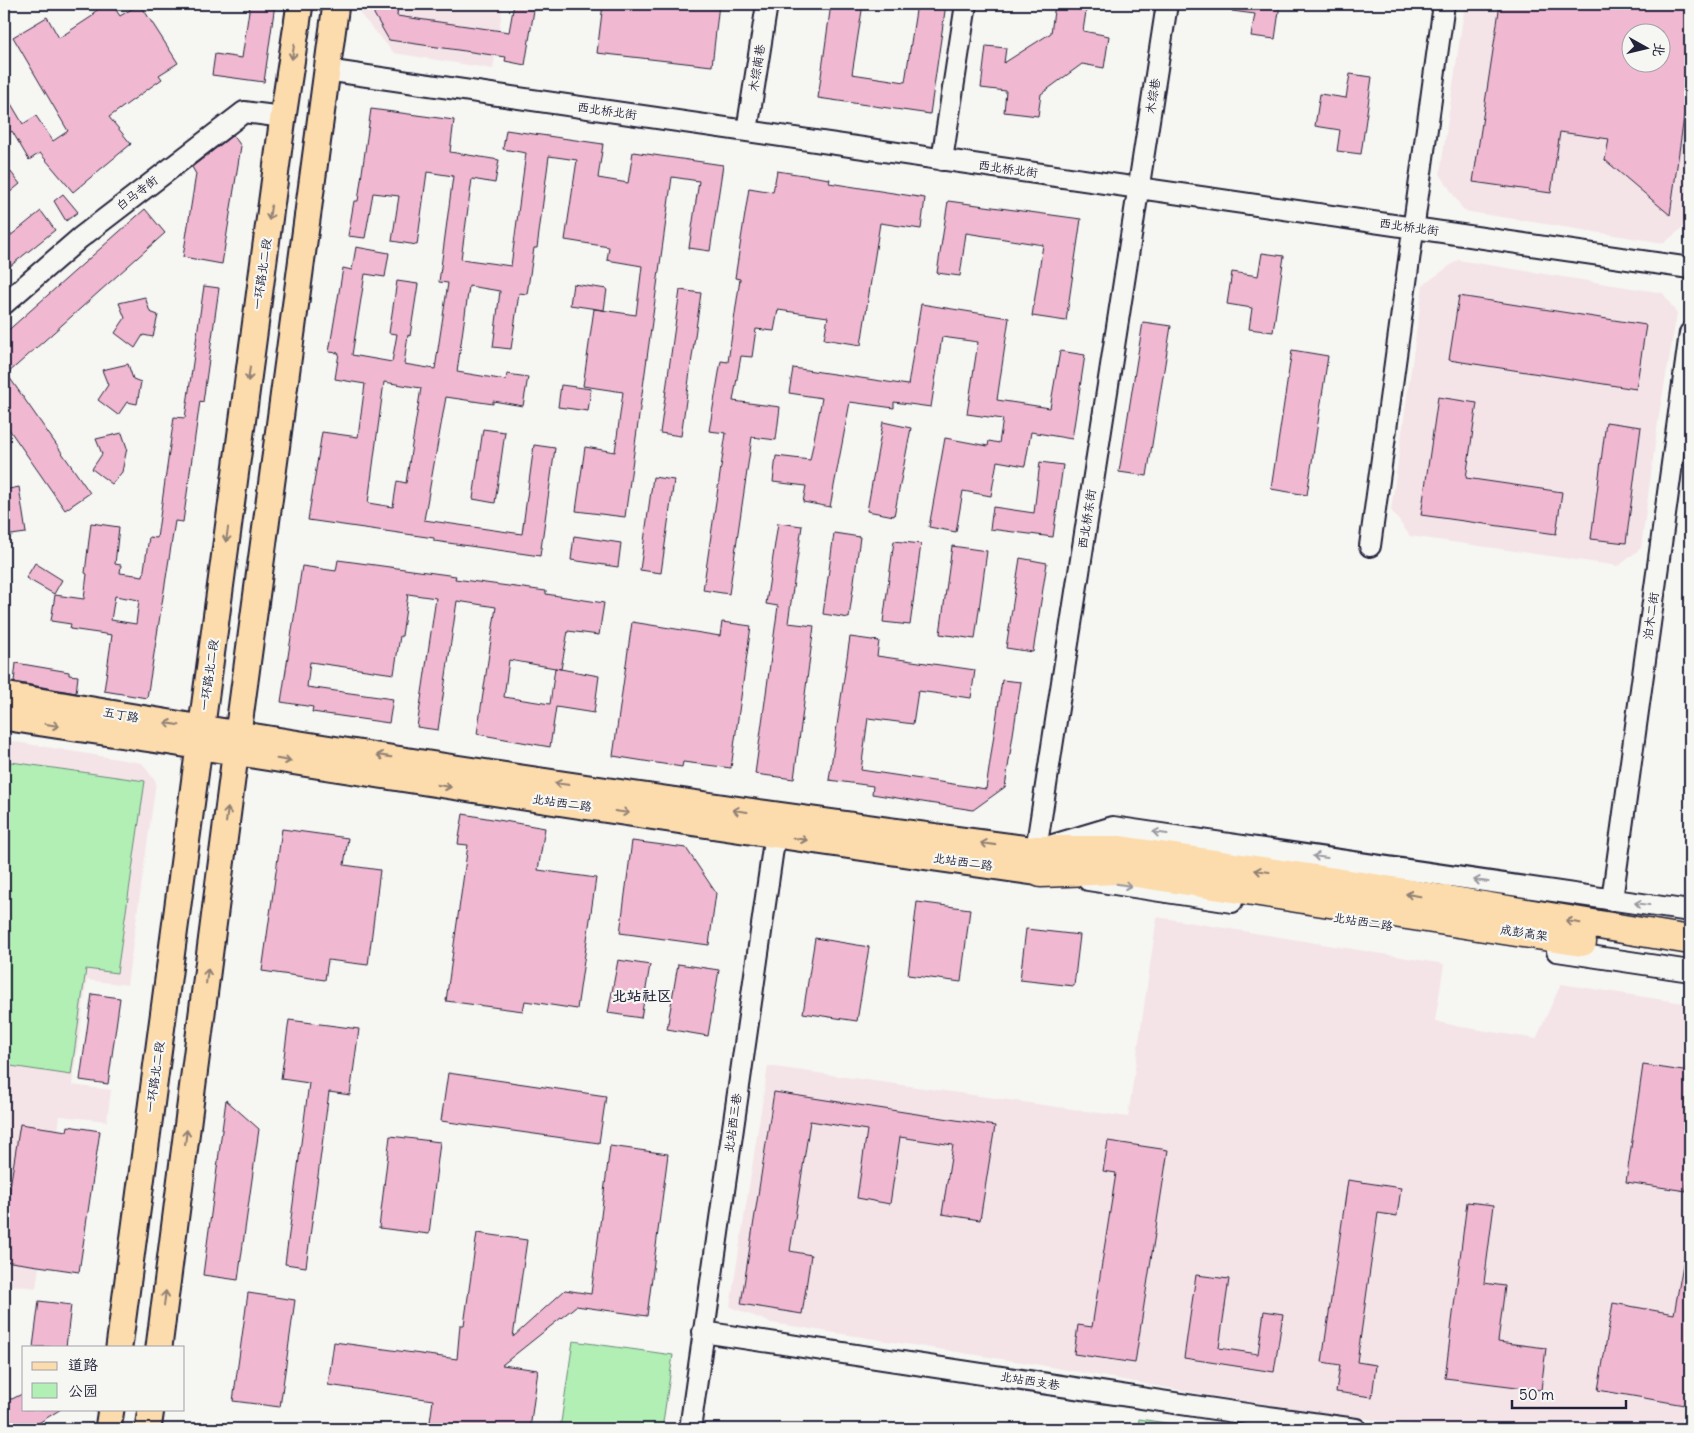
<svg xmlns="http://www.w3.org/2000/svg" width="1694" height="1433" font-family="Delius,'LXGW WenKai TC',sans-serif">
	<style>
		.built { fill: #f4e4e8; fill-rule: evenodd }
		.green { fill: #b1efb5; stroke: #6a8878 }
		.building { fill: #f0b9d1; stroke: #22223b; fill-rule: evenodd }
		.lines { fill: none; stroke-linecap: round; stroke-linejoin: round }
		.minor-casing { stroke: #22223b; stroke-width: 24 }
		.major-casing { stroke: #22223b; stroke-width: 29 }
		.highway-casing { stroke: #22223b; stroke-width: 31 }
		.minor { stroke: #f6f6f2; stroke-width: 20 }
		.major { stroke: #fcdcac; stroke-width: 25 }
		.highway { stroke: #fcdcac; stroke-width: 28 }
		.oneway { stroke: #8f7f74 }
		.oneway2 { stroke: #9797a0 }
		.labels { text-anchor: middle; stroke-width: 4.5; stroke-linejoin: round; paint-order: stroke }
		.street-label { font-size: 12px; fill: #22223b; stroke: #f6f6f2 }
		.quarter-label { font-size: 15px; font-weight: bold; fill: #22223b; stroke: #f6f6f2 }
	</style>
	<rect width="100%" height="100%" fill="#f6f6f2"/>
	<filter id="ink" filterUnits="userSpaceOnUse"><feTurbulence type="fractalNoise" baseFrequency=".02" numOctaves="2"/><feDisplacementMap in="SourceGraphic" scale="10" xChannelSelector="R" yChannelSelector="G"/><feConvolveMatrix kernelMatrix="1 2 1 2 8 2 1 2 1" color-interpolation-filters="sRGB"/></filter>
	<g filter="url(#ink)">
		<!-- built -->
		<path class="built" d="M362 4H503L493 69 394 53 360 14Z
			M1465 4H1690V195L1686 225 1664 243 1464 211 1440 174ZM1632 32H1662V62H1632Z
			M1458 260 1663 293 1677 314 1659 415 1641 548 1619 566 1410 536 1391 510 1423 285Z
			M4 740 142 763 156 782 127 985 87 980 72 1085 111 1090 107 1121 60 1116 36 1288 4 1284Z
			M1157 917 1444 964 1435 1021 1456 1026 1536 1039 1561 984 1690 1004V1429H1449L1394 1423 1224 1398 1034 1364 772 1323 730 1307 768 1066 1128 1117Z"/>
		<!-- green -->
		<path class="green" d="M4 761 145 781 117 973 86 969 71 1075 4 1065Z
			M573 1341 673 1355 662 1429H560Z
			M1139 1419 1207 1429H1138Z"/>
		<!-- building -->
		<path class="building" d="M106 4H112L120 16 140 4 178 63 159 75 162 79 109 117 131 144 73 192 40 153 29 160 12 131 4 137V92L23 124 36 116 53 141 68 131 13 37 47 17 59 38 94 15 93 13Z
			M250 4H275L264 82 212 75 215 54 242 58Z
			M376 4H398L397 16 509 32 514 4H535L525 65 505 61 506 57 389 40 374 14Z
			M603 4H719L712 66 597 53Z
			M831 4H863L852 74 905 82 917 4H946L930 114 818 98Z
			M1055 4 1087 5 1083 31 1109 36 1104 68 1082 64 1041 94 1038 116 1004 112 1006 91 981 88 986 46 1006 48 1004 63 1051 33Z
			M1232 4H1280L1275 39 1251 36 1255 14 1232 11Z
			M1500 4H1690V75L1670 215 1605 160 1609 139 1560 132 1551 193 1473 182ZM1632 32H1662V62H1632Z
			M1350 74 1372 77 1361 154 1337 151 1340 130 1315 126 1320 94 1346 98Z
			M371 109 454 120 450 152 499 160 495 183 472 179 461 259 511 266 526 153 503 149 506 130 603 144 598 178 628 183 633 152 723 165 710 251 689 248 699 181 672 177 625 517 576 511 585 447 615 452 623 392 583 386 594 309 636 315 642 266 607 260 609 247 565 240 577 160 549 156 537 248H534L527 294 519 293 511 349 493 347 500 291 469 286 457 372 506 380 507 374 528 377 523 406 493 401V404L446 397 424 520 522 534 534 445 555 448 540 556 434 541V538L308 520 322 432 358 437 365 384 335 379 339 353 329 352 343 268 352 270 356 247 389 253 385 277 365 274 352 355 392 362 397 334 389 333 397 281 418 284 410 336 408 335 404 364 435 369 448 283 439 282 453 176 427 172 417 245 392 241 399 196 373 193 365 238 348 236 354 201H358ZM384 382 421 388 406 483 397 481 393 507 368 503Z
			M233 135 241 146 222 264 183 257 196 174 192 167Z
			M4 163 20 184 4 197Z
			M777 171 830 179 829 183 925 198 921 229 880 223 861 345 824 339 828 317 778 310 774 331 756 329 752 357 741 356 733 401 780 407 776 440 752 437 729 594 703 590 726 433 709 431 721 361 728 362 740 279 735 278 749 188 773 192Z
			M63 194 78 212 66 221 54 201Z
			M948 201 1081 219 1066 321 1032 316 1043 245 966 233 960 276 937 273Z
			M145 209 165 233 7 374 90 493 65 510 4 422V334Z
			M41 211 55 230 4 271V241Z
			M1262 253 1284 256 1273 332 1249 329 1252 308 1227 304 1232 272 1258 276Z
			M573 284 607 289 604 310 570 305Z
			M204 286 219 288 203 402 200 401 183 522 175 521 147 698 104 691 112 635 70 629 71 624 51 621 55 595 84 599 87 574 85 573 91 523 119 527 115 564 121 565 120 573 143 576 149 537 157 538 174 417 185 418ZM115 596 139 600 136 624 111 620Z
			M680 290 701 293 681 436 660 433Z
			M1459 296 1646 325 1636 389 1449 360Z
			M145 297 150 312 158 315 153 337 143 335 135 348 115 333 125 318 119 303Z
			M921 304 1009 318 997 400 1050 408 1060 351 1085 355 1072 439 1031 432 1025 466 997 461 991 496 963 491 956 532 929 527 945 438 988 446 989 441 999 443 1003 419 967 414 978 342 942 337 931 407 894 402V408L850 402 830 507 803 502 806 486 773 482 776 456 810 460 822 398 789 393 793 368 908 385Z
			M1143 322 1171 326 1147 476 1119 472Z
			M1292 350 1328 356 1307 495 1271 489Z
			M128 364 133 379 141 382 137 404 127 402 118 415 98 400 108 385 102 370Z
			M561 385 591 389 588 411 558 407Z
			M1438 397 1477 403 1466 478 1562 492 1556 534 1421 515Z
			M883 422 911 428 894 516 867 511Z
			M1606 422 1641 427 1626 543 1591 539Z
			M483 429 505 432 495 503 473 499Z
			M122 433 127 448 122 472 112 484 92 469 102 454 96 439Z
			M1040 462 1063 465 1053 537 990 529 993 507 1034 513Z
			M653 477 674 480 661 573 640 570Z
			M19 487 26 533 4 536V490Z
			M778 523 802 526 788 623 814 626 794 779 755 774 778 606 766 604Z
			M834 533 860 537 849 618 823 614Z
			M574 536 621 543 618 567 571 560Z
			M894 541 921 544 910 625 883 622Z
			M952 546 987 551 975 639 940 634Z
			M1020 558 1047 563 1033 652 1006 648Z
			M338 560 456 576 455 579 546 591V594L604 603 599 635 568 631 561 669 509 660 504 697 550 704 555 668 599 676 594 713 556 707 550 747 477 734 496 607 457 601 438 730 417 727 436 598 408 594 402 636H400L394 674 310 662 307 687 393 699 389 723 312 712 313 707 281 702 302 566 336 571Z
			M35 563 62 580 54 594 26 578Z
			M632 622 720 636 722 622 751 626 731 768 683 762 682 767 613 756Z
			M850 637 879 641 877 656 975 670 971 698 918 691 913 724 868 718 861 770 986 789 1002 680 1021 682 1005 787 973 810 872 794 873 786 829 780Z
			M16 663 69 672V675L78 676 76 693 14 682Z
			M463 814 545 828 538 870 596 878 577 1009 525 1001 523 1011 446 1001 468 845 458 844Z
			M282 829 348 838 344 865 380 870 368 965 328 960 325 980 262 971Z
			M632 841 686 848 716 893 709 945 620 933Z
			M917 902 970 909 961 982 908 975Z
			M1026 929 1080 935 1074 986 1020 980Z
			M815 938 869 947 857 1021 803 1013Z
			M618 960 650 965 641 1018 608 1013Z
			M678 964 719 970 708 1036 667 1029Z
			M92 994 120 998 108 1084 80 1080Z
			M289 1020 359 1029 350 1095 329 1092 306 1267 285 1264 309 1083 281 1079Z
			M1643 1065 1690 1072V1165L1686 1191 1626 1182Z
			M448 1073 606 1096 599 1143 441 1121Z
			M774 1092 995 1126 980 1220 942 1214 953 1145 900 1137 890 1204 857 1198 867 1130 810 1121 790 1251 811 1255 802 1314 741 1304Z
			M226 1100 259 1129 238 1280 203 1275Z
			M20 1124 67 1131 68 1126 100 1131 79 1272 4 1261V1225Z
			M390 1136 440 1142 429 1234 379 1228Z
			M1108 1141 1168 1150 1135 1363 1074 1354 1078 1325 1092 1327 1116 1173 1103 1171Z
			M610 1146 668 1154 647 1316 576 1306 502 1365 538 1370 530 1429H429L433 1400 328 1385 334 1342 457 1359 460 1325H464L477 1233 527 1240 513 1337 565 1290 591 1294Z
			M1348 1180 1401 1188 1397 1216 1378 1213 1357 1362 1376 1365 1372 1397 1336 1392 1340 1365 1322 1362Z
			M1467 1202 1494 1205 1484 1283 1505 1286 1498 1342 1546 1348 1541 1390 1445 1378Z
			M1684 1259 1690 1260V1406L1598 1390 1613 1303 1674 1314Z
			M1196 1275 1229 1279 1219 1348 1258 1354 1264 1311 1283 1314 1274 1372 1184 1358Z
			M248 1293 295 1300 280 1407 233 1401Z
			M39 1301 71 1305 66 1347H33Z
			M24 1393V1409H61L29 1429H4V1398L12 1399Z"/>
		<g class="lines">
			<!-- minor casing -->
			<g class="minor-casing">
				<path id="minor" d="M1167 4 1036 850 1113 827 1690 911
					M326 70 1690 268
					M747 131 767 4
					M942 160 966 4
					M4 304 80 238 244 112 283 117
					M1370 546 1444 4
					M1088 880 1232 902
					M1612 900 1690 333
					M1557 951 1690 971
					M703 1332 1254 1415 1356 1429
					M690 1429 777 820"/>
			</g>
			<!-- major casing -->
			<g class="major-casing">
				<path id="major" d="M4 695C347 754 691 805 1036 850
					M4 717C70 728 136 736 202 747 481 791 761 834 1041 873
					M119 1347 283 117 300 4
					M159 1347 238 733 336 4
					M108 1429 111 1409
					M148 1429 151 1409"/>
			</g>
			<!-- highway casing -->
			<g class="highway-casing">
				<path id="highway" d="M1036 850H1120L1362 886 1690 940
					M1041 873 1117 870 1582 942"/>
			</g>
			<!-- minor -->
			<use href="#minor" class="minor"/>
			<!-- major -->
			<use href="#major" class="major"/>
			<!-- highway -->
			<use href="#highway" class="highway"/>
		</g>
		<!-- one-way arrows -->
		<defs><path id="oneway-shaft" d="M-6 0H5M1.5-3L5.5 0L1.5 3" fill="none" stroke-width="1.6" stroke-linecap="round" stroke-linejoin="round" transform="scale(1.25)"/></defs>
		<g class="oneway">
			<use href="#oneway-shaft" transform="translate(293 52) rotate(99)"/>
			<use href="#oneway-shaft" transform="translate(270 213) rotate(98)"/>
			<use href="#oneway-shaft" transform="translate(249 374) rotate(98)"/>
			<use href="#oneway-shaft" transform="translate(227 535) rotate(98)"/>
			<use href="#oneway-shaft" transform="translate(172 724) rotate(-171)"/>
			<use href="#oneway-shaft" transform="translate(52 725) rotate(9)"/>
			<use href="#oneway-shaft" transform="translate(384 756) rotate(-171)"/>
			<use href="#oneway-shaft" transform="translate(284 760) rotate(9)"/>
			<use href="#oneway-shaft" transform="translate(562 784) rotate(-172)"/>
			<use href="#oneway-shaft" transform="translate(444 786) rotate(9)"/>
			<use href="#oneway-shaft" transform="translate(740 811) rotate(-172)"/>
			<use href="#oneway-shaft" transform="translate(622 812) rotate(8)"/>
			<use href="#oneway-shaft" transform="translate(227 815) rotate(-83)"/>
			<use href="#oneway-shaft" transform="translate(800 839) rotate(9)"/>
			<use href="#oneway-shaft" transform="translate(988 844) rotate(-172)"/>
			<use href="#oneway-shaft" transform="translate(1262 871) rotate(-172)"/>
			<use href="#oneway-shaft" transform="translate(1413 895) rotate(-170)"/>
			<use href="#oneway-shaft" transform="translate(1573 922) rotate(-171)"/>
			<use href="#oneway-shaft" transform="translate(207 976) rotate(-83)"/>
			<use href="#oneway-shaft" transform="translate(186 1137) rotate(-83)"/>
			<use href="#oneway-shaft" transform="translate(165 1298) rotate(-83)"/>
		</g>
		<g class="oneway2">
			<use href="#oneway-shaft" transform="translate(1160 833) rotate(-172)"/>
			<use href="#oneway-shaft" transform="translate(1320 857) rotate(-172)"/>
			<use href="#oneway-shaft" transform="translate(1481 881) rotate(-172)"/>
			<use href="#oneway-shaft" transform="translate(1124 885) rotate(9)"/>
			<use href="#oneway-shaft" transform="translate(1642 904) rotate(-172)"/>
		</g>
	</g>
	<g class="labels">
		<!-- street labels -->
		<g class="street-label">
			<text transform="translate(757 68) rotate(-81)" y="4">木综南巷</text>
			<text transform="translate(1153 96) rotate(-81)" y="4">木综巷</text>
			<text transform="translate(607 111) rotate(8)" y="4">西北桥北街</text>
			<text transform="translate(1008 169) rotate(8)" y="4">西北桥北街</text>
			<text transform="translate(137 193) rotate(-37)" y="4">白马寺街</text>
			<text transform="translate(1409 227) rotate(8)" y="4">西北桥北街</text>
			<text transform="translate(262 274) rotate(-82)" y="4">一环路北二段</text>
			<text transform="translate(1087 519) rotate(-81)" y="4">西北桥东街</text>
			<text transform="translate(1651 616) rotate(-82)" y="4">泊木二街</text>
			<text transform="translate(209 675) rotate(-82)" y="4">一环路北二段</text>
			<text transform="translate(121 715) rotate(10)" y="4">五丁路</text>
			<text transform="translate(562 803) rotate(8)" y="4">北站西二路</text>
			<text transform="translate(963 862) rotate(8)" y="4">北站西二路</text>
			<text transform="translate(1363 922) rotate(9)" y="4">北站西二路</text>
			<text transform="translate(1524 933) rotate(8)" y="4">成彭高架</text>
			<text transform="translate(155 1077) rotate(-82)" y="4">一环路北二段</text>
			<text transform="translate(733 1123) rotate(-82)" y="4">北站西三巷</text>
			<text transform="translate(1030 1381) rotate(9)" y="4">北站西支巷</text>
		</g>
		<!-- quarter labels -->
		<g class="quarter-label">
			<text x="642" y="1001">北站社区</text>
		</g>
	</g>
	<!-- margin -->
	<rect width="1694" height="1433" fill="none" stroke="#f6f6f2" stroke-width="20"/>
	<rect x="10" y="10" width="1674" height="1413" fill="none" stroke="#22223b" stroke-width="2" filter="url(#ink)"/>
	<!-- legend -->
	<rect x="22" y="1346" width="162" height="65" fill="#f6f6f2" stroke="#a1a1a9"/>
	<rect x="32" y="1362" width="25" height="8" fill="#fcdcac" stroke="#a1a1a9"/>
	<text x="68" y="1370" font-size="15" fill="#22223b">道路</text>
	<rect x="32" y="1383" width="25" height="15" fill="#b1efb5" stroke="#a1a1a9"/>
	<text x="68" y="1396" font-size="15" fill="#22223b">公园</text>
	<!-- north arrow -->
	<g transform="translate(1646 48) rotate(98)"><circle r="24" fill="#f6f6f2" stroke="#a1a1a9"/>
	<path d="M0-4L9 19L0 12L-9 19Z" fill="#22223b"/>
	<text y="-8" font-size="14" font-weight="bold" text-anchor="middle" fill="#22223b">北</text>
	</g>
	<!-- scale -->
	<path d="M1512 1400v8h114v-8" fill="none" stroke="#22223b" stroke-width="2.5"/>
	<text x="1519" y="1400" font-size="15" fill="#22223b" stroke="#f6f6f2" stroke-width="4" paint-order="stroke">50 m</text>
</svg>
